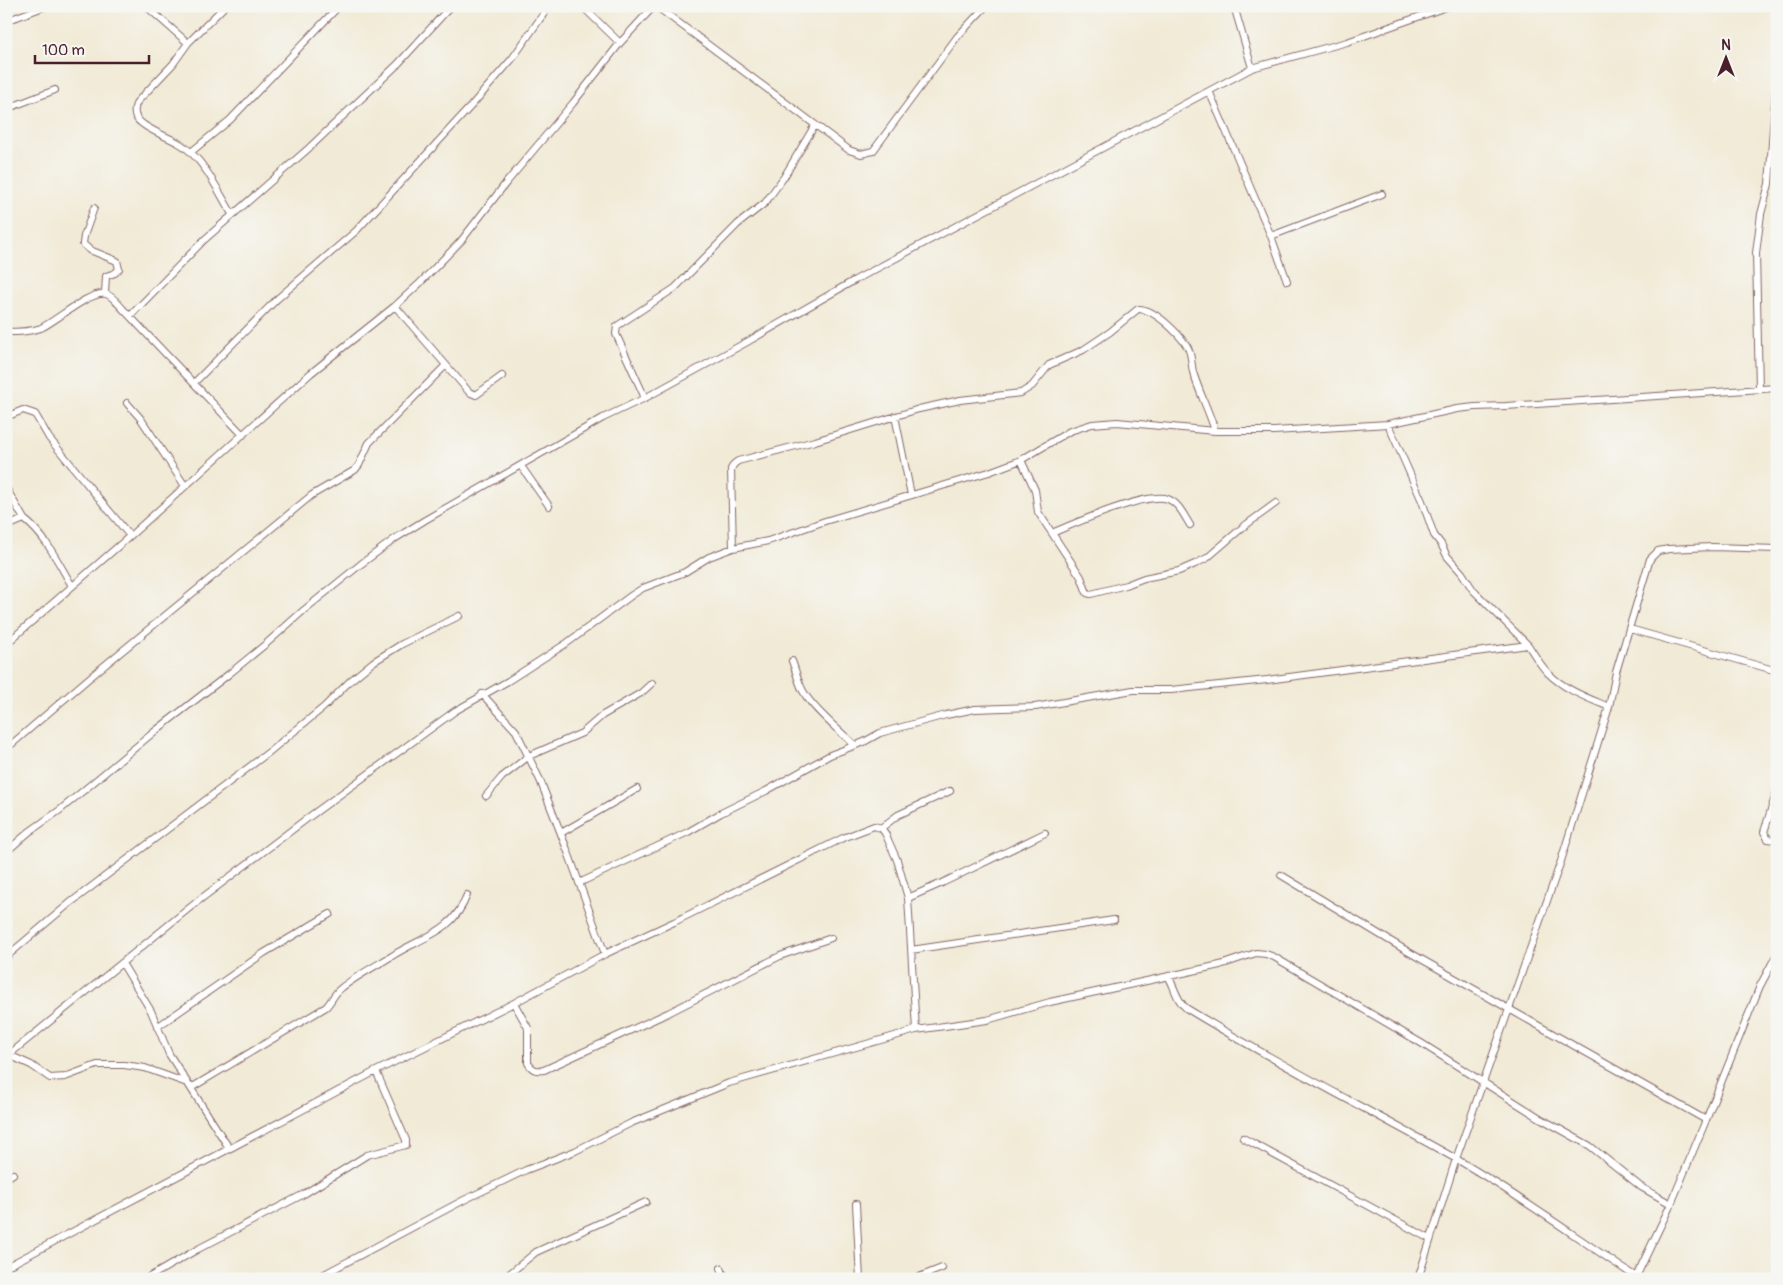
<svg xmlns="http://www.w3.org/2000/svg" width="1783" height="1285" font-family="Pangolin,sans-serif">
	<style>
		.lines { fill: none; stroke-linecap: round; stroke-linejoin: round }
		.minor-casing { stroke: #846667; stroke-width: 8 }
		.minor { stroke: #fff; stroke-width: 6 }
	</style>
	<rect width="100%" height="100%" fill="#f6f6f2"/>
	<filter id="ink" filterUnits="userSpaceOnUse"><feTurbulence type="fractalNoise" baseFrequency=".02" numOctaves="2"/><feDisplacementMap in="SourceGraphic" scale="10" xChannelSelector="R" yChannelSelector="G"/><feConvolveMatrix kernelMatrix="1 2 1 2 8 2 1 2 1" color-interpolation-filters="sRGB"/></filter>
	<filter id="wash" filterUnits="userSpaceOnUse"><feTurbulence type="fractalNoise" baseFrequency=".0096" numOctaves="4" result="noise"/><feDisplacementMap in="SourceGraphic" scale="20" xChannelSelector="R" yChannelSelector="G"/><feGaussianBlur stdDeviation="1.12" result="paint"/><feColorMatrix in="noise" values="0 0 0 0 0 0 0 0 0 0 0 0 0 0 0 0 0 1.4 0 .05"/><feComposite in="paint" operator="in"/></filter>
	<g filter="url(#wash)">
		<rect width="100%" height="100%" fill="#f1ead6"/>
	</g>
	<g filter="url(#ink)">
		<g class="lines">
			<!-- minor casing -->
			<g class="minor-casing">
				<path id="minor" d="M146 6 188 43 225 6
					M582 6 620 43
					M656 6 849 150 861 154 873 151 957 37 986 6
					M1234 6 1252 68
					M6 21 46 6
					M188 43 173 64 137 102C134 108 133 114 138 120 148 131 170 137 182 145 205 161 218 191 232 214
					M1209 91 1271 236 1287 281
					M6 109 55 90
					M191 152 230 120 339 6
					M94 208 84 236 83 244 90 250 117 261 119 269 115 273 106 276 105 293
					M1271 236 1382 194
					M130 316 204 240 309 148 397 65 451 6
					M6 332C18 332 29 332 41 328 56 321 91 290 106 294 113 296 118 304 123 309L243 435
					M446 365 469 392 476 395 502 376
					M194 383 277 299 356 231 471 106 512 59 549 6
					M1759 389 1756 253 1761 214 1769 184 1777 73
					M645 398 616 334 617 326 675 288 738 224 765 203 784 177 815 125
					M127 403 141 419 185 486
					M895 416 911 495
					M6 417 23 410 35 414 49 438 130 536 311 373 395 306 419 284 461 241 506 183 573 103 620 43 654 6
					M1388 424 1422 501 1434 535 1441 544 1447 556 1462 573 1473 590 1528 645
					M1021 460 1035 490 1038 512 1081 577 1087 593 1091 594 1126 585 1144 578 1179 571 1195 564 1207 558 1243 527 1276 503
					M521 466 549 506
					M6 488 24 519
					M6 529 10 525 24 519C46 536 58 562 72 586
					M1052 533C1073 524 1148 491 1168 499 1179 503 1184 516 1190 525
					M733 548 731 469 734 464 738 461 815 441 919 409 960 400 1021 393 1032 386 1049 365 1083 350 1110 332 1138 309C1154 308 1178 333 1187 346 1192 354 1191 363 1193 372 1199 392 1209 411 1215 431
					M1777 549 1712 547 1669 549 1658 551 1650 559 1616 672 1609 707 1561 861 1509 1009 1706 1120 1760 986 1777 954
					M1630 629 1777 671
					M6 644 130 536
					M792 661C796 671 798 682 803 691 812 708 840 732 855 745
					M482 694 516 731 540 780 568 852 605 954
					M6 749 88 679 312 495 355 470 359 465 369 443 446 365 395 306
					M1777 791 1764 832 1768 839 1777 840
					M486 796 502 777 529 756 582 733 603 715 641 693 652 683
					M881 828 898 815 950 791
					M561 833 637 789
					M6 852 29 832 60 810 154 732 229 674 267 643 304 610 361 564 396 538 425 520 603 418 645 398 747 342 855 280 1252 68 1347 42 1449 6
					M1281 875 1407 951 1509 1009 1456 1159 1418 1279
					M579 883 688 832 721 813 766 791 830 755 864 742 880 733 946 715 975 709 1035 707 1133 690H1171L1267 680 1528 645C1534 654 1540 665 1548 673 1565 690 1588 698 1609 707
					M908 898 942 883 1045 833
					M911 950 1114 920
					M6 957 70 903 269 752 324 707 350 681 373 662 402 644 459 616
					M122 963 151 1011 169 1054 229 1148
					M514 1003 528 1028V1063C532 1070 536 1071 544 1070L668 1013 780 956 831 938
					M157 1027 264 953 330 914
					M9 1055 31 1065 50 1078 65 1077 97 1065H124L145 1068 187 1083
					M6 1057 198 901 309 817 455 711 508 681 567 643 632 595 643 588 685 572 709 557 733 548 768 541 825 521 989 472 1021 460 1070 431 1092 424 1117 422 1215 431H1274L1388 424 1457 409 1475 407 1506 406 1777 388
					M191 1088 326 1007C331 1002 334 994 340 989 353 978 377 965 392 956 423 936 453 933 467 895
					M1243 1138 1430 1239
					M6 1178 13 1174
					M856 1204 860 1279
					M1671 1204 1706 1120
					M6 1267 376 1071 514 1003 605 954 674 922 843 838 874 826 881 828 885 833 897 860 908 898 916 1030
					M721 1268 725 1279
					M146 1279 198 1249 304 1194 367 1155 406 1145V1140L376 1071
					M315 1279 464 1200 526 1170 575 1151 631 1123 729 1083 916 1030 987 1020 1050 1002 1220 965 1256 953 1266 954 1274 957 1421 1043 1540 1118 1590 1146 1641 1187 1671 1204 1636 1277C1577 1238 1520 1196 1458 1160 1368 1109 1275 1063 1186 1008 1176 1000 1175 987 1168 976
					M503 1279 536 1252 646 1202
					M914 1279 942 1268"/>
			</g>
			<!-- minor -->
			<use href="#minor" class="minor"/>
		</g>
	</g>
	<!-- margin -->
	<rect width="1783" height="1285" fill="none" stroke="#f6f6f2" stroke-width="25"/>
	<!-- north arrow -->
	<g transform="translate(1726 58)" stroke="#f6f6f2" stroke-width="4" paint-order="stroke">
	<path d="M0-4L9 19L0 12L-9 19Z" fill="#4a1f2b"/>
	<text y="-8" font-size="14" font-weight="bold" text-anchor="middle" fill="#4a1f2b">N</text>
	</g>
	<!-- scale -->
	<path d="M35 55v8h114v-8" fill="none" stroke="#4a1f2b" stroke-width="2.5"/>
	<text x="42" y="55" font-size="15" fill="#4a1f2b" stroke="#f6f6f2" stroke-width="4" paint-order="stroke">100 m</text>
</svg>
